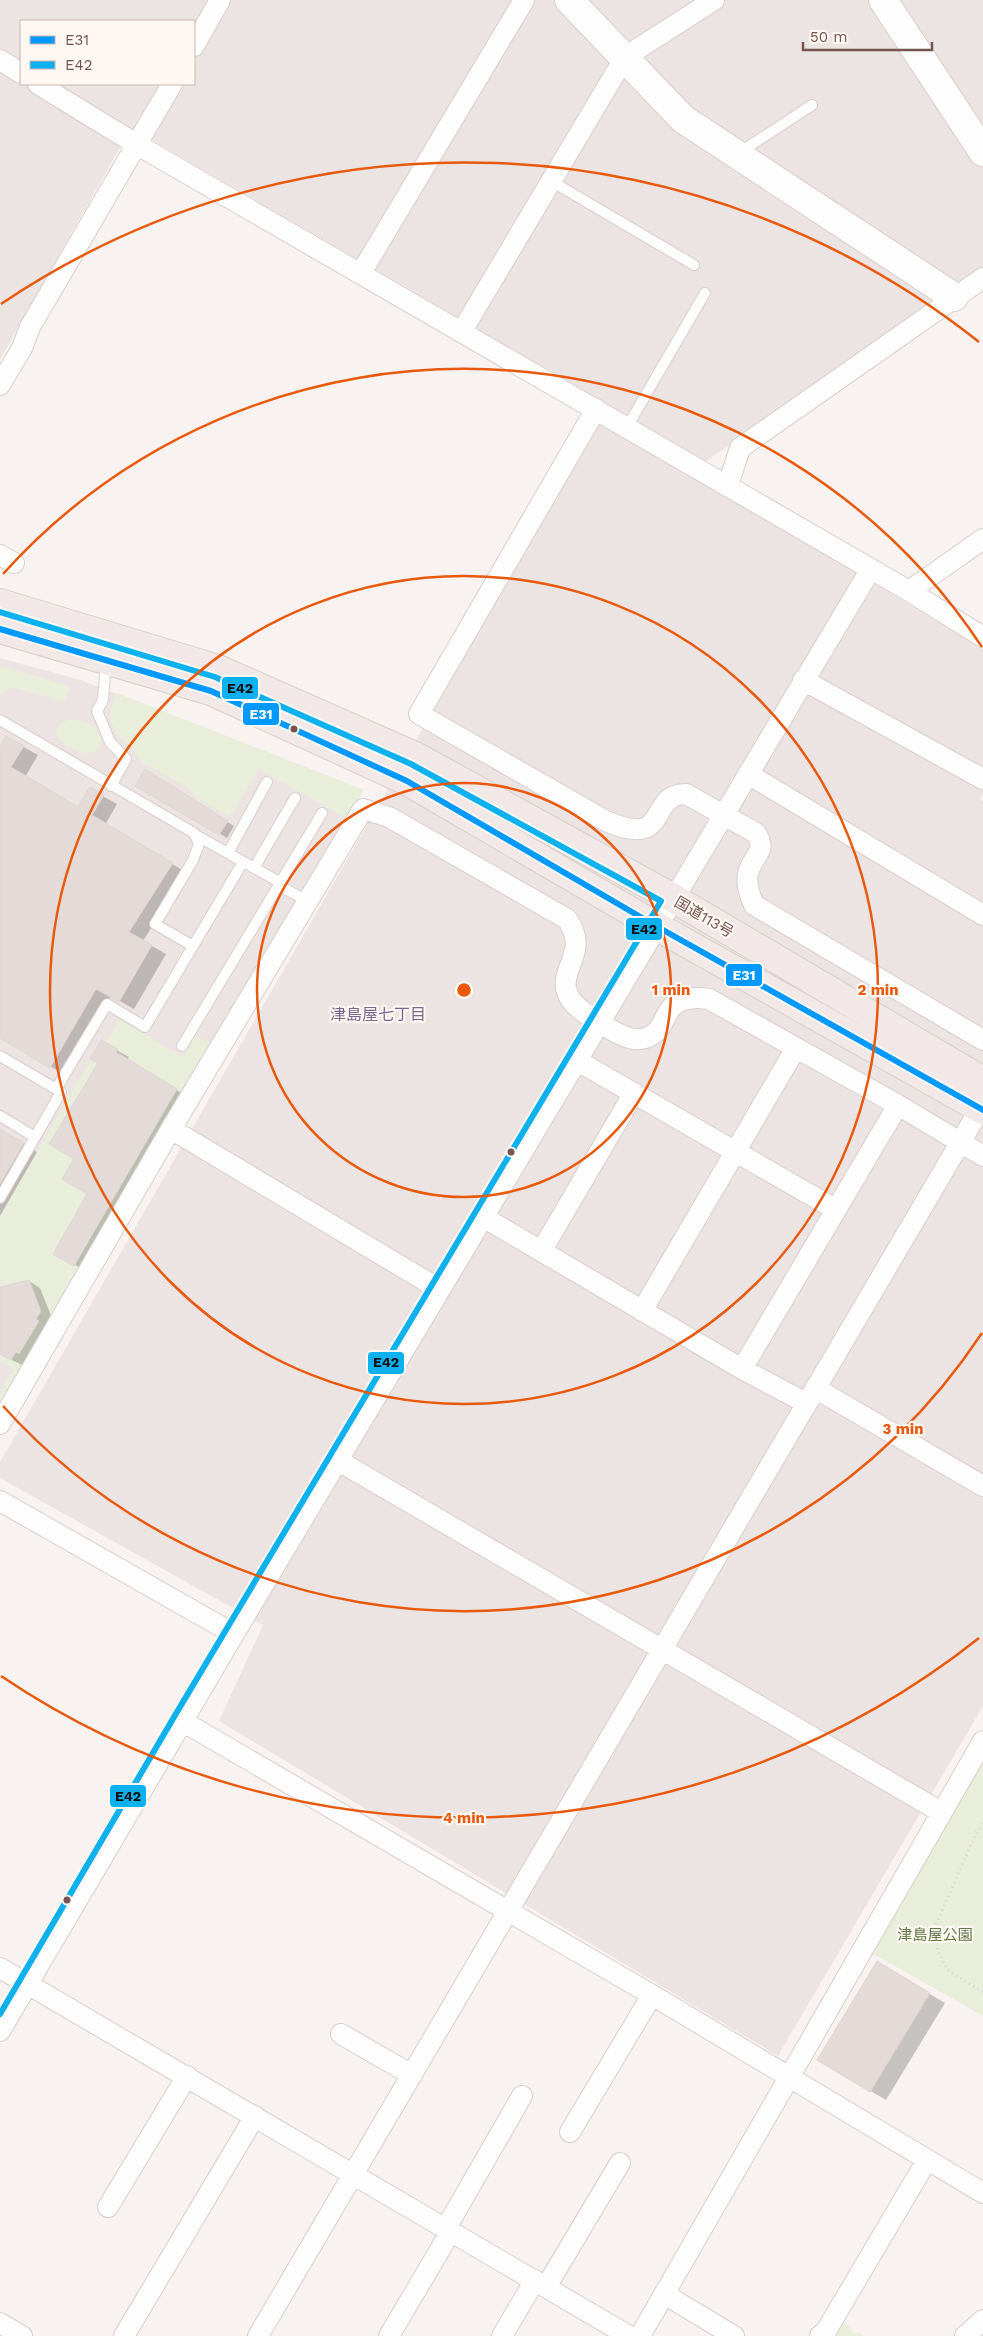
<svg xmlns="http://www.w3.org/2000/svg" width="983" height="2336" font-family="'Work Sans','Noto Sans JP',sans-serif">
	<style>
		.industrial { fill: #ece4e2; fill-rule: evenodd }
		.green { fill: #e9eedb }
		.shadow { fill: #0003 }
		.building { fill: #e4dad7; stroke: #e0d5d2 }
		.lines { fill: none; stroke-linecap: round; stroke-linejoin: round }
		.lane-casing { stroke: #d7cfcc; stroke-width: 12 }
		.street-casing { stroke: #d7cfcc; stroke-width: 22 }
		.secondary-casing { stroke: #d8cfcc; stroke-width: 30 }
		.highway-casing { stroke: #d9cfcc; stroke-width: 30 }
		.path { stroke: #dad1d0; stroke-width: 3; stroke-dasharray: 1 4; stroke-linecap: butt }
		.lane { stroke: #fefdfd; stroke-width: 10 }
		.street { stroke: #fefdfd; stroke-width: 20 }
		.secondary { stroke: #fefdfd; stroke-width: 28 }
		.highway { stroke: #f1e8e7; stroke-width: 28 }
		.bus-1-casing { stroke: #fef7f2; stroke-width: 10 }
		.bus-2-casing { stroke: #fef7f2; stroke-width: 10 }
		.bus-1 { stroke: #09f; stroke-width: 6 }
		.bus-2 { stroke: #0cb1ee; stroke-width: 6 }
		.ring { fill: none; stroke: #e8590c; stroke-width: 2.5 }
		.bus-dot { fill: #765550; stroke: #fef7f2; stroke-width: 2 }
		.labels { text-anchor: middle; stroke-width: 4.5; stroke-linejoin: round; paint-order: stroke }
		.street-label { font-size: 15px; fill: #765550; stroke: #fef7f2 }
		.park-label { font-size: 15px; fill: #617a48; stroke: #fef7f2 }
		.neighbourhood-label { font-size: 16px; fill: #7a6890; stroke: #fef7f2 }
		.centre { fill: #e8590c; stroke: #fef7f2; stroke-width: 2.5 }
		.ring-label { font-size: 15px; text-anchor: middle; font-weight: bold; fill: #e8590c; stroke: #fef7f2; stroke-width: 4.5; stroke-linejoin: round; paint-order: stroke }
		.line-badge { stroke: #fef7f2; stroke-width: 2 }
		.badge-label { font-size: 14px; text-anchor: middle; font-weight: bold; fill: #fff }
		.pale-badge-label { font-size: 14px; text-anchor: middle; font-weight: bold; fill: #111 }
	</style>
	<rect width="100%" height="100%" fill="#f8f3f0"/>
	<!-- industrial -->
	<path class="industrial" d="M0 0H983V275L703 463 439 306 131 128 0 360ZM21 21H194V84H21Z
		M601 419 983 649V793L980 799 983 801V1706L778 2056 219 1721 263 1625 0 1478V1462Z
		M0 658 81 680 364 790 0 1410Z"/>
	<!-- green -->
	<path class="green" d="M0 666 70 686 65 702 11 687 0 695Z
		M117 693 364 790 347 819 259 769 230 817 194 796 189 788 143 763C137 757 134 750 128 745 109 727 106 718 117 693Z
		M68 720C79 720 88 720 96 730 117 757 69 763 56 732L60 724Z
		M703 931 891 1043 820 1010 768 973 702 934Z
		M120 1020 183 1057 195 1036 214 1046 0 1410V1393L14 1369 0 1361V1215L103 1039 107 1040Z
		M983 1759V2016L870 1952Z
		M840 2317 855 2334 859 2332 863 2336H830Z"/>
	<!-- shadow -->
	<path class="shadow" d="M7 738 38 755 25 777 78 809 90 789 117 804 105 825 186 872 143 941 166 954 134 1009 111 996 65 1075 0 1037V749Z
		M145 771 234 826 227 838 137 785Z
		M102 1042 129 1057 127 1060 188 1097 86 1271 54 1253 89 1193 76 1159 99 1063Z
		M0 1130 37 1152 0 1216Z
		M29 1281 40 1288 52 1318 24 1366 0 1354V1288Z
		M877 1963 945 2003 886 2100 818 2060Z"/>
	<!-- building -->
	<path class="building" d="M6 736 24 746 11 767 78 807 90 787 104 795 92 815 173 863 129 932 152 945 119 1002 96 989 50 1068 0 1038V747Z
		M145 769 228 821 219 835 135 786Z
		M101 1040 118 1049 116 1052 177 1089 74 1266 53 1254 87 1194 62 1179 74 1159 49 1144 98 1063 90 1059Z
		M0 1129 24 1143 0 1184Z
		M29 1280 41 1311 36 1319 39 1321 19 1354 16 1352 11 1360 0 1354V1287Z
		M877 1961 930 1993 870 2092 817 2060Z"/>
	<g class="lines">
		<!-- lane casing -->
		<g class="lane-casing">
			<path id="lane" d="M739 153 812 105
				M551 181 694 265
				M627 427 705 293
				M106 661 103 700 97 711 110 742 126 759 111 786
				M0 720 194 833 199 844 193 860 155 924 193 946 145 1027 107 1004 56 1089 61 1092 0 1198
				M194 834 281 883
				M228 853 267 782
				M254 868 295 798
				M279 886 308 901
				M193 946 243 862
				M182 1046 322 813
				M0 1056 56 1089
				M0 1116 35 1137"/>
		</g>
		<!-- street casing -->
		<g class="street-casing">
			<path id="street" d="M194 46 220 0
				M0 60 21 73
				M38 84 136 144 909 591 983 637
				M361 273 524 0
				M462 331 625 57 714 0
				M0 385 22 348 30 327 172 84
				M596 409 419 714 606 821C672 850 646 794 686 794L756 833C767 851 755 854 749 870 745 881 749 894 754 905L983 1040
				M728 485 740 448 983 278
				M0 555 14 563
				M909 591 983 539
				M803 680 983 779
				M748 774 983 915
				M576 1060 835 1209
				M171 1129 439 1289
				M483 1217 742 1369 806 1403
				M542 1250 634 1093
				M642 1311 796 1048
				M742 1369 898 1105
				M815 1388 983 1486
				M0 1424 171 1129 363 809 389 817 567 919C590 952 559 968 567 992 572 1007 591 1017 603 1025 621 1036 641 1048 658 1030 664 1023 666 1013 672 1007 682 997 696 997 709 999L898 1105 983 1156
				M337 1460 941 1812
				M0 1501 234 1634
				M182 1721 652 1995 983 2193
				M0 1968 629 2336
				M0 2031 234 1634 871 569
				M341 2034 412 2075
				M570 2132 652 1995
				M108 2207 187 2076
				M446 2228 522 2096
				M546 2287 620 2163
				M664 2294 734 2336
				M0 2323 22 2336
				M124 2336 255 2116
				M258 2336 980 1109
				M389 2336 451 2231
				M502 2336 535 2280
				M640 2336 983 1741
				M820 2336 826 2331 927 2160
				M965 2336 983 2320"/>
		</g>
		<!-- secondary casing -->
		<g class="secondary-casing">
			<path id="secondary" d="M569 0 683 119 954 297
				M883 0 983 152"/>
		</g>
		<!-- highway casing -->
		<g class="highway-casing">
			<path id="highway" d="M0 603 218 669 415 756 673 898 983 1081
				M0 629 211 691 407 781 656 926 983 1110"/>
		</g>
		<!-- path -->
		<path class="path" d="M983 1824 976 1833 935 1927 938 1951 947 1970 983 1992"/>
		<!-- lane -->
		<use href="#lane" class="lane"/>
		<!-- street -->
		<use href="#street" class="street"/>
		<!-- secondary -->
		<use href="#secondary" class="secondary"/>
		<!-- highway -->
		<use href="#highway" class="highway"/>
		<!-- bus-1 casing -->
		<g class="bus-1-casing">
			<path id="bus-1" d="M0 629 211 691 407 781 656 926 983 1110"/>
		</g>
		<!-- bus-2 casing -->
		<g class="bus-2-casing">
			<path id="bus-2" d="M0 612 215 677 411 764 661 901 174 1717 0 2014"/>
		</g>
		<!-- bus-1 -->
		<use href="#bus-1" class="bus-1"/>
		<!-- bus-2 -->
		<use href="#bus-2" class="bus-2"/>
	</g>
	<!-- distance rings -->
	<g class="ring">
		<circle cx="464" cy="990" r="207"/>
		<circle cx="464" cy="990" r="414"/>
		<path d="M982 1333A621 621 0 0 1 3 1406M3 574A621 621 0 0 1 982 647"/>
		<path d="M979 1638A828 828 0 0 1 1 1676M1 304A828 828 0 0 1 979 342"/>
	</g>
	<!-- markers -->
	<g class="bus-dot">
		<circle cx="294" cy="729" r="4.5"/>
		<circle cx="511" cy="1152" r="4.5"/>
		<circle cx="67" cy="1900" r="4.5"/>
	</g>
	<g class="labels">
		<!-- street labels -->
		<g class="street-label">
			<text transform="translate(704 917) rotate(30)" y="5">国道113号</text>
		</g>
		<!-- park labels -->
		<g class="park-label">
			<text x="935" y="1940">津島屋公園</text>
		</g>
		<!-- neighbourhood labels -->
		<g class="neighbourhood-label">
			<text x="378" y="1020">津島屋七丁目</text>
		</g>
	</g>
	<circle cx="464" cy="990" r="8" class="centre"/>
	<g class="ring-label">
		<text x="671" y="995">1 min</text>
		<text x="878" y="995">2 min</text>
		<text x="903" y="1434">3 min</text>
		<text x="464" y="1823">4 min</text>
	</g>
	<g class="line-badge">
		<rect x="221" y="676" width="38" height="24" rx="5" fill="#0cb1ee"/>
		<rect x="242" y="702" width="38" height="24" rx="5" fill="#09f"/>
		<rect x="625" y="917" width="38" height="24" rx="5" fill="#0cb1ee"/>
		<rect x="725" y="963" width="38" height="24" rx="5" fill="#09f"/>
		<rect x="367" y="1351" width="38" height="24" rx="5" fill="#0cb1ee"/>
		<rect x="109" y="1784" width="38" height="24" rx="5" fill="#0cb1ee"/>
	</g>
	<g class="badge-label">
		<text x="261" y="719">E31</text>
		<text x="744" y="980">E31</text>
	</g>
	<g class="pale-badge-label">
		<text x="240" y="693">E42</text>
		<text x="644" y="934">E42</text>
		<text x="386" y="1367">E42</text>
		<text x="128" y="1801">E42</text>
	</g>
	<!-- legend -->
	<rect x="20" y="20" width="175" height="65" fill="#fef7f2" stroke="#c8b6b1"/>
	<rect x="30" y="36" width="25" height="8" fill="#0099ff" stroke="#c8b6b1"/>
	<text x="65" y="45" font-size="15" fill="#765550">E31</text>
	<rect x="30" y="61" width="25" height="8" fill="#0cb1ee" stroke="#c8b6b1"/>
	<text x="65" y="70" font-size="15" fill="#765550">E42</text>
	<!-- scale -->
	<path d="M803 42v8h129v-8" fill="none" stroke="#765550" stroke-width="2.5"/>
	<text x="810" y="42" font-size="15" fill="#765550" stroke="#fef7f2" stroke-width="4" paint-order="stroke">50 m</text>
</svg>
